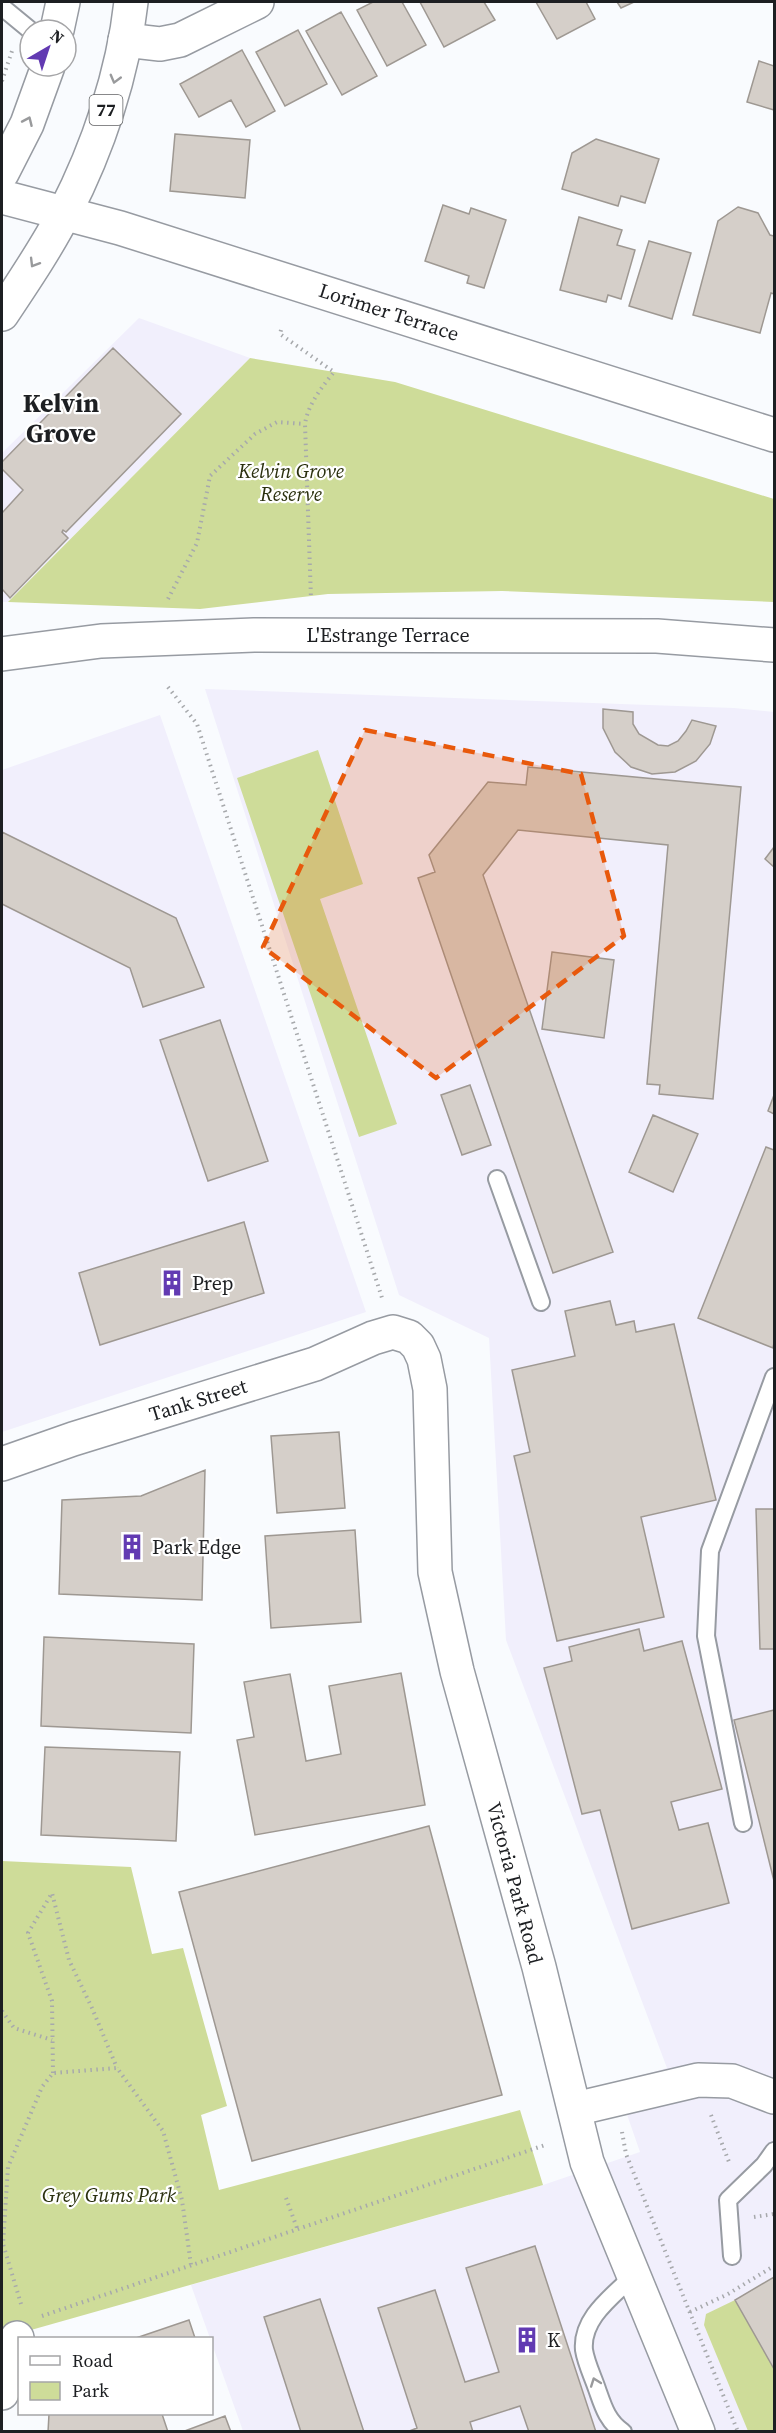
<svg xmlns="http://www.w3.org/2000/svg" width="776" height="2433" font-family="'Source Serif 4',serif">
	<style>
		.education { fill: #f1effc }
		.green { fill: #cedc99 }
		.building { fill: #d5cfc9; stroke: #9e9892; stroke-width: 1.5 }
		.lines { fill: none; stroke-linecap: round; stroke-linejoin: round }
		.service-casing { stroke: #979ba2; stroke-width: 20 }
		.minor-casing { stroke: #979ba2; stroke-width: 36 }
		.tertiary-casing { stroke: #979ba2; stroke-width: 36 }
		.primary-casing { stroke: #979ba2; stroke-width: 36 }
		.path { stroke: #a7a9ac; stroke-width: 4; stroke-dasharray: 1.5 4.5; stroke-linecap: butt }
		.service { stroke: #fff; stroke-width: 16 }
		.minor { stroke: #fff; stroke-width: 33 }
		.tertiary { stroke: #fff; stroke-width: 33 }
		.primary { stroke: #fff; stroke-width: 33 }
		.oneway { stroke: #999a9c }
		.marked { fill: #e8590c; fill-opacity: 0.2; stroke: #e8590c; stroke-width: 4.5; stroke-dasharray: 12 8; stroke-linejoin: round }
		.labels { text-anchor: middle; stroke-width: 4.5; stroke-linejoin: round; paint-order: stroke }
		.shield { fill: #fff; stroke: #616264; stroke-width: 1.5 }
		.shield-label { font-size: 18px; font-weight: bold; fill: #1d1f22 }
		.street-label { font-size: 20px; fill: #1d1f22; stroke: #fff }
		.park-label { font-size: 20px; font-style: italic; fill: #2a300e; stroke: #fff }
		.poi-label { font-size: 20px; fill: #1d1f22; stroke: #fff; text-anchor: start }
		.district-label { font-size: 26px; font-weight: bold; fill: #1d1f22; stroke: #fff }
	</style>
	<rect width="100%" height="100%" fill="#f9fbfe"/>
	<!-- education -->
	<path class="education" d="M139 318 250 358 8 602H2V453Z
		M205 689 734 708 774 712V2431H243L191 2285 543 2185 640 2152 616 2083 667 2068 506 1640 489 1338 399 1295Z
		M160 715 366 1312 2 1432V770Z"/>
	<!-- green -->
	<path class="green" d="M250 358 395 382 774 499V602L502 591 328 594 200 609 8 602Z
		M318 750 363 884 320 899 397 1124 359 1137 237 778Z
		M2 1861 131 1867 152 1954 183 1948 227 2106 201 2115 219 2190 520 2110 543 2185 31 2330 2 2329Z
		M735 2300 774 2369V2431H748L704 2325 706 2314Z"/>
	<!-- building -->
	<path class="building" d="M373 2H402L426 45 387 66 357 10Z
		M420 2H484L495 20 444 47Z
		M536 2H586L595 19 557 39Z
		M617 2H634L621 8Z
		M341 12 377 76 342 95 306 31Z
		M298 30 327 84 285 106 256 52Z
		M242 50 275 111 246 127 231 100 199 117 180 84Z
		M759 61 774 66V110L747 102Z
		M175 134 250 140 245 198 170 191Z
		M596 139 659 159 645 203 621 196 618 206 562 189 572 153Z
		M443 205 469 214 471 208 506 220 484 288 467 283 469 276 425 261Z
		M738 207 758 213 770 235 774 236V294L771 293 760 333 693 315 718 221Z
		M579 217 622 230 617 245 635 250 621 299 608 295 606 302 560 290Z
		M649 241 691 253 672 319 629 306Z
		M113 348 181 414 66 532 63 530 62 532 68 538 10 598 2 589V513L23 490 2 469V462Z
		M603 709 633 712V724L639 734 658 745 668 746 678 741 686 731 692 720 716 726 710 744 696 761 675 772 652 774 631 767 615 752 603 728Z
		M528 767 741 787 713 1099 659 1094 660 1085 647 1084 668 845 518 830 483 875 613 1252 553 1273 418 878 435 872 429 855 488 782 526 785Z
		M2 832 176 918 204 987 143 1007 130 968 2 904Z
		M774 847V867L765 859Z
		M552 952 614 960 604 1038 542 1029Z
		M220 1020 268 1161 208 1181 160 1040Z
		M470 1085 491 1145 462 1155 441 1095Z
		M774 1095V1114L768 1111Z
		M653 1115 698 1134 673 1192 629 1172Z
		M766 1147 774 1150V1343L773 1348 698 1318Z
		M244 1222 264 1293 100 1345 79 1273Z
		M610 1301 616 1325 634 1321 636 1332 674 1324 716 1500 641 1517 664 1617 557 1641 514 1456 530 1452 512 1370 575 1356 565 1311Z
		M339 1432 345 1508 277 1513 271 1436Z
		M205 1470 202 1600 59 1594 62 1500 141 1496Z
		M756 1509H774V1649H760Z
		M355 1530 361 1622 271 1628 265 1536Z
		M639 1629 644 1651 682 1641 722 1789 671 1802 679 1830 708 1823 729 1903 632 1929 600 1810 582 1814 544 1668 572 1661 569 1647Z
		M44 1637 194 1644 191 1733 41 1726Z
		M401 1673 425 1805 255 1835 237 1740 254 1737 244 1682 290 1674 306 1761 341 1754 329 1686Z
		M774 1710V1881L734 1720Z
		M45 1747 180 1752 176 1841 41 1835Z
		M429 1826 502 2095 252 2161 179 1892Z
		M535 2246 596 2432H529L520 2406 470 2422 473 2432H407L417 2428 378 2308 435 2290 465 2382 499 2372 466 2268Z
		M774 2277V2369L735 2300Z
		M320 2299 364 2432H301L264 2317Z
		M189 2320 195 2338H136Z
		M49 2414H162L168 2432H48Z
		M225 2416 231 2432H182Z"/>
	<g class="lines">
		<!-- service casing -->
		<g class="service-casing">
			<path id="service" d="M2 7 30 30
				M497 1179 541 1302
				M743 1823 706 1636 710 1551 774 1377
				M732 2256 728 2200 764 2165 774 2151
				M623 2432C607 2421 603 2406 597 2389 593 2377 586 2363 584 2350 581 2318 613 2296 633 2276"/>
		</g>
		<!-- minor casing -->
		<g class="minor-casing">
			<path id="minor" d="M125 40 160 44 180 40 257 2
				M2 654 101 641 254 635 657 636 774 645
				M2 1464 73 1439 315 1364 373 1338 393 1332 409 1337 418 1346 424 1359 430 1389 435 1572 457 1671 539 1967 587 2162 698 2432
				M575 2109 698 2080 732 2081 774 2097
				M2 2393 17 2338"/>
		</g>
		<!-- tertiary casing -->
		<g class="tertiary-casing">
			<path id="tertiary" d="M2 197 120 228 774 435"/>
		</g>
		<!-- primary casing -->
		<g class="primary-casing">
			<path id="primary" d="M57 30 63 2
				M2 173 27 124 48 66
				M2 314C24 281 47 247 65 212 98 148 123 74 131 2"/>
		</g>
		<!-- path -->
		<path class="path" d="M2 81 13 48
			M281 330 280 334 334 372C322 387 308 404 305 424L311 599
			M168 599 197 543 210 476 255 434 277 422 305 424
			M168 687 197 724 383 1301
			M2 2011 14 2028 52 2040
			M53 2073 52 2001 28 1933 52 1893 69 1960 92 2008 117 2068
			M711 2115 729 2162
			M622 2132 626 2154 738 2432
			M286 2198 297 2228
			M754 2217 774 2214
			M21 2304 3 2244 8 2167 42 2087 53 2073 117 2068 163 2131 182 2200 191 2265
			M690 2312 728 2294 774 2266
			M42 2316 545 2145"/>
		<!-- service -->
		<use href="#service" class="service"/>
		<!-- minor -->
		<use href="#minor" class="minor"/>
		<!-- tertiary -->
		<use href="#tertiary" class="tertiary"/>
		<!-- primary -->
		<use href="#primary" class="primary"/>
	</g>
	<!-- one-way arrows -->
	<defs><path id="oneway-chevron" d="M-2-3.5L2.5 0L-2 3.5" fill="none" stroke-width="1.6" stroke-linecap="round" stroke-linejoin="round" transform="scale(1.5)"/></defs>
	<g class="oneway">
		<use href="#oneway-chevron" transform="translate(115 79) rotate(105)"/>
		<use href="#oneway-chevron" transform="translate(28 121) rotate(-66)"/>
		<use href="#oneway-chevron" transform="translate(34 263) rotate(121)"/>
		<use href="#oneway-chevron" transform="translate(595 2382) rotate(-110)"/>
	</g>
	<!-- marked area -->
	<path class="marked" d="M365 730 581 774 624 936 436 1078 263 947Z"/>
	<!-- icons -->
	<defs>
		<g id="building-bare" transform="scale(2.07)"><path d="M-4-6H4V6H1V3H-1V6H-4ZM-2.5-4.3h1.7v1.8h-1.7ZM.8-4.3h1.7v1.8H.8ZM-2.5-1h1.7V.8h-1.7ZM.8-1h1.7V.8H.8Z" fill="#623ab2" stroke="#fff" stroke-width="2.5" paint-order="stroke"/></g>
	</defs>
	<g fill-rule="evenodd">
		<use href="#building-bare" x="172" y="1283"/>
		<use href="#building-bare" x="132" y="1547"/>
		<use href="#building-bare" x="527" y="2340"/>
	</g>
	<g class="labels">
		<!-- shield labels -->
		<rect class="shield" x="89.5" y="95" width="33" height="30" rx="4.5"/>
		<g class="shield-label">
			<text x="106" y="116">77</text>
		</g>
		<!-- street labels -->
		<g class="street-label">
			<text transform="translate(389 312) rotate(18)" y="7">Lorimer Terrace</text>
			<text x="388" y="642">L'Estrange Terrace</text>
			<text transform="translate(198 1400) rotate(-17)" y="7">Tank Street</text>
			<text transform="translate(515 1883) rotate(75)" y="7">Victoria Park Road</text>
		</g>
		<!-- park labels -->
		<g class="park-label">
			<text x="291" y="478">Kelvin Grove<tspan x="291" dy="23">Reserve</tspan></text>
			<text x="109" y="2202">Grey Gums Park</text>
		</g>
		<!-- poi labels -->
		<g class="poi-label">
			<text x="192" y="1290">Prep</text>
			<text x="152" y="1554">Park Edge</text>
			<text x="547" y="2347">K</text>
		</g>
		<!-- district labels -->
		<g class="district-label">
			<text x="61" y="412">Kelvin<tspan x="61" dy="30">Grove</tspan></text>
		</g>
	</g>
	<!-- border -->
	<rect width="776" height="2433" fill="none" stroke="#1d1f22" stroke-width="6"/>
	<!-- legend -->
	<rect x="18" y="2337" width="195" height="78" fill="#ffffff" stroke="#a5a5a7" stroke-width="1.5"/>
	<rect x="30" y="2356" width="30" height="9" fill="#ffffff" stroke="#a5a5a7" stroke-width="1.5"/>
	<text x="72" y="2367" font-size="18" fill="#1d1f22">Road</text>
	<rect x="30" y="2382" width="30" height="18" fill="#cedc99" stroke="#a5a5a7" stroke-width="1.5"/>
	<text x="72" y="2397" font-size="18" fill="#1d1f22">Park</text>
	<!-- north arrow -->
	<g transform="translate(48 48) rotate(39)"><circle r="28" fill="#ffffff" stroke="#a5a5a7" stroke-width="1.5"/>
	<path d="M0-4.5L10 22L0 15L-10 22Z" fill="#623ab2"/>
	<text y="-9" font-size="16" font-weight="bold" text-anchor="middle" fill="#1d1f22">N</text>
	</g>
</svg>
